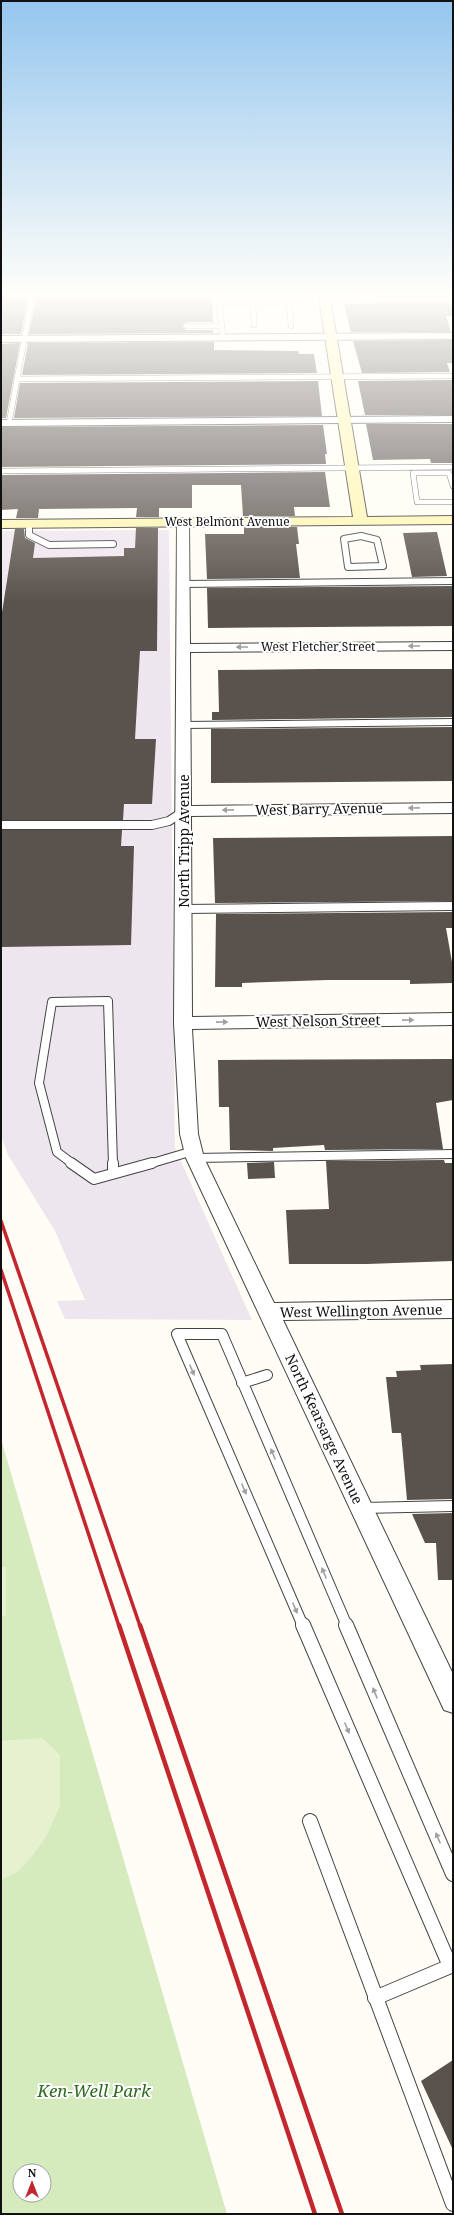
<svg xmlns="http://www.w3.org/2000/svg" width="454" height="2215" font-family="'Noto Serif',serif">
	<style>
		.industrial { fill: #eee6ef }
		.green { fill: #d5ebbd; fill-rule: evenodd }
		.pitch { fill: #e6f2cf }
		.building { fill: #5a524d }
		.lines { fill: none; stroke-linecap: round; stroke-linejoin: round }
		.lane-far4-casing { stroke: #444; stroke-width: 6 }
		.lane-far3-casing { stroke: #444; stroke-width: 8 }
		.lane-far2-casing { stroke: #444; stroke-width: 10 }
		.lane-far1-casing { stroke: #444; stroke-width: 12 }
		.lane-casing { stroke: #444; stroke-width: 16 }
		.street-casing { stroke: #444; stroke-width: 2 }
		.secondary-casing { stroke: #333; stroke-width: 2 }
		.lane-far4 { stroke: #fff; stroke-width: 5 }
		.lane-far3 { stroke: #fff; stroke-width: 6 }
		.lane-far2 { stroke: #fff; stroke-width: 8 }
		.lane-far1 { stroke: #fff; stroke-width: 10 }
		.lane { stroke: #fff; stroke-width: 14 }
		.street { fill: #fff; fill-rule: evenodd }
		.secondary { fill: #fff6b0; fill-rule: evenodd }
		.rail-far1 { stroke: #c4262e; stroke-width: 3.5 }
		.rail { stroke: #c4262e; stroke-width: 4.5 }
		.oneway { fill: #a0a0a0 }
		.labels { text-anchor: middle; stroke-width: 4; stroke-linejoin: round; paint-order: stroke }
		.far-street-label { font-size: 12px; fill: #111; stroke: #fff }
		.street-label { font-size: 14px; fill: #111; stroke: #fff }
		.near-park-label { font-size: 17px; font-style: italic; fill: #2f6b1f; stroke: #fff }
	</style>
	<rect width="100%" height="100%" fill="#fffdf5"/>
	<!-- industrial -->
	<path class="industrial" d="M169 530 175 1148 252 1320 65 1319 57 1301 85 1300 55 1231 8 1155 1 1135V531Z"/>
	<!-- green -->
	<path class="green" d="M1 1439 227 2214H1ZM20 2171H44V2195H20Z"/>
	<!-- pitch -->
	<path class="pitch" d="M1 1567H6V1616H1Z
		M42 1738 60 1755V1806L46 1837 31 1858 17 1872 1 1880V1741Z"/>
	<!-- building -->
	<path class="building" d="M1 292H29L21 334H1Z
		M37 292H212L213 322H186L182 326 186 330H213V333L29 334Z
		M342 292 453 293V295L343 296Z
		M453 303V316H446L451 332H351L344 304Z
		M453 340V363H447L450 372 362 373 353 341Z
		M214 342V350L298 351 299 354H314L317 373 22 375 28 343Z
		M20 343 6 418H1V344Z
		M452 380 453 415H365L358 381Z
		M318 381 322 416 14 418 20 383Z
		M366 424H453V463H431L430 459 373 460Z
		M323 425 327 454H325L326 464 1 467V427Z
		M325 472 330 507H294L295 516H243L241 485H192V508H159V517H136L137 508 39 509 38 518H16L18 509 1 510V475Z
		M244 527H297L299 544H296L300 578 207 579 205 534H244Z
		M136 528H158L157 651H140L135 739H156L152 804H124L123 820H1V619L15 529H24L25 538 35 543 33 558 124 556V548H135Z
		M437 532 447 576 412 577 403 533Z
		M453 586V626L208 628 207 588Z
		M321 669H453V717L212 720V712H219L218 670Z
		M453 727V781L211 783V729Z
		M1 830H122L121 846H134L131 945 1 947Z
		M453 836V901L215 903 213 838Z
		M453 912V928H446L453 968V983L410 984V980H327L242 983V987H215L216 914Z
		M453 1059V1100L436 1103 443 1149 325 1150 324 1145 273 1148V1151L230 1150 229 1107H219L218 1060Z
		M444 1160 445 1163H453V1261L367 1264H289L286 1210 329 1209 326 1161Z
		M274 1162 275 1178 248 1179 247 1163Z
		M453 1364V1499L407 1500 401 1433H392L386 1377H397L396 1371 421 1370 420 1365Z
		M453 1513V1580H438L436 1543H425L412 1514Z
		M453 2060V2150L421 2081Z"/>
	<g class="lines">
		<!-- lane-far4 casing -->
		<g class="lane-far4-casing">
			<path id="lane-far4" d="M324 300 453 299
				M253 303 254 325
				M186 326H222
				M223 337 219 303H289L291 326
				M17 379 453 376
				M9 423 33 292
				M1 471 453 467
				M453 486 449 473H413L417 502H453"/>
		</g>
		<!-- lane-far3 casing -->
		<g class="lane-far3-casing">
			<path id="lane-far3" d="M29 524V535L49 545 113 544
				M361 536 377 540 383 566 348 567 344 539Z
				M183 584 453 581
				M184 725 453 722"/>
		</g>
		<!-- lane-far2 casing -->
		<g class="lane-far2-casing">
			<path id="lane-far2" d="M1 825H152L169 821 184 811
				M184 909 453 906
				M195 1158 453 1154
				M73 1164 57 1152 39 1083 52 1002 108 1001 113 1164
				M149 1164 193 1151"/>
		</g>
		<!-- lane-far1 casing -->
		<g class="lane-far1-casing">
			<path id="lane-far1" d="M71 1163 94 1179 152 1163
				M113 1163V1173
				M242 1383 267 1375
				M362 1508 453 1506
				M303 1626 177 1334H222L347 1626"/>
		</g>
		<!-- lane casing -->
		<g class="lane-casing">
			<path id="lane" d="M303 1625 450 1966
				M346 1625 453 1874
				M310 1821 453 2204
				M375 1998 453 1965"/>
		</g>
		<!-- street casing -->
		<g class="street-casing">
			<path id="street" d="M453 333V339L1 342V336Z
				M453 416V422L1 426V420Z
				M183 519 189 522 190 644 453 642V650L190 652 191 806 453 803V813L191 816 192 1017 453 1013V1025L192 1029 198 1134 204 1158 274 1303 453 1300V1318L283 1320 453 1674V1713L444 1710 186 1158 180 1134 174 1023 177 522Z"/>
		</g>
		<!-- secondary casing -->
		<g class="secondary-casing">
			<path id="secondary" d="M318 292H329L367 517 453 516V524L1 528V520L353 517Z"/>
		</g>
		<!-- lane-far4 -->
		<use href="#lane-far4" class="lane-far4"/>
		<!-- lane-far3 -->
		<use href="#lane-far3" class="lane-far3"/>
		<!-- lane-far2 -->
		<use href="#lane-far2" class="lane-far2"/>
		<!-- lane-far1 -->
		<use href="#lane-far1" class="lane-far1"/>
		<!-- lane -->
		<use href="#lane" class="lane"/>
		<!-- street -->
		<use href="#street" class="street"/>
		<!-- secondary -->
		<use href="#secondary" class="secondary"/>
		<!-- rail-far1 -->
		<path class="rail-far1" d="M1 1221 140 1626
			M1 1270 119 1626"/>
		<!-- rail -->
		<path class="rail" d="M119 1625 315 2214
			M140 1625 342 2214"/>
	</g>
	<!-- one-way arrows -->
	<defs><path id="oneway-solid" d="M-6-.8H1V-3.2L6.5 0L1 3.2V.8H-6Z"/></defs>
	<g class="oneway">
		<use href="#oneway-solid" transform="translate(414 646) rotate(180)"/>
		<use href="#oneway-solid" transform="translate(242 647) rotate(180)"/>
		<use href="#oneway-solid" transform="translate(414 808) rotate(179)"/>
		<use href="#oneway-solid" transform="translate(228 810) rotate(179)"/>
		<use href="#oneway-solid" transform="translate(408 1020) rotate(-1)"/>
		<use href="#oneway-solid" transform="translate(222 1022) rotate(-1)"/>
		<use href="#oneway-solid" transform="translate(192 1370) rotate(67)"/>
		<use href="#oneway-solid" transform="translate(273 1454) rotate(-113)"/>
		<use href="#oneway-solid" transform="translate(244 1489) rotate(67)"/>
		<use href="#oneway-solid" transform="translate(324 1573) rotate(-113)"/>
		<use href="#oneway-solid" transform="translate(295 1608) rotate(67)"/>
		<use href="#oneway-solid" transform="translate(375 1693) rotate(-113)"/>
		<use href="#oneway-solid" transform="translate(347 1728) rotate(67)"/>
		<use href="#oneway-solid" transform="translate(438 1838) rotate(-113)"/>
	</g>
	<!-- sky -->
	<linearGradient id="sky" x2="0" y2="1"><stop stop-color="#95c6ee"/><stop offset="0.49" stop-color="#fffefa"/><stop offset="1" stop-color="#fffefa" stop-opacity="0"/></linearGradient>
	<rect width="454" height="602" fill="url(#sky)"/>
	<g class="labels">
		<!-- far-street labels -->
		<g class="far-street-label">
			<text x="227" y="526">West Belmont Avenue</text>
			<text x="318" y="651">West Fletcher Street</text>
		</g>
		<!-- street labels -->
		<g class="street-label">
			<text transform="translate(319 809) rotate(-1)" y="5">West Barry Avenue</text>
			<text transform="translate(184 841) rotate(-90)" y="5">North Tripp Avenue</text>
			<text transform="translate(318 1021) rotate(-1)" y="5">West Nelson Street</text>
			<text transform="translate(361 1311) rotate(-1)" y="5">West Wellington Avenue</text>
			<text transform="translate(324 1429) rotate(65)" y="5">North Kearsarge Avenue</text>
		</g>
		<!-- near-park labels -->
		<g class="near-park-label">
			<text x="94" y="2097">Ken-Well Park</text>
		</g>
	</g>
	<!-- border -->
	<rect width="454" height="2215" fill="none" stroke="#111111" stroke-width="4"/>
	<!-- north arrow -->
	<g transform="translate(32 2183)"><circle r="19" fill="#ffffff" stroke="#a0a0a0"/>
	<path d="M0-3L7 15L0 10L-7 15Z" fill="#c4262e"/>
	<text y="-6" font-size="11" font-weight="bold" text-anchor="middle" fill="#111111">N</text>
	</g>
</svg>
